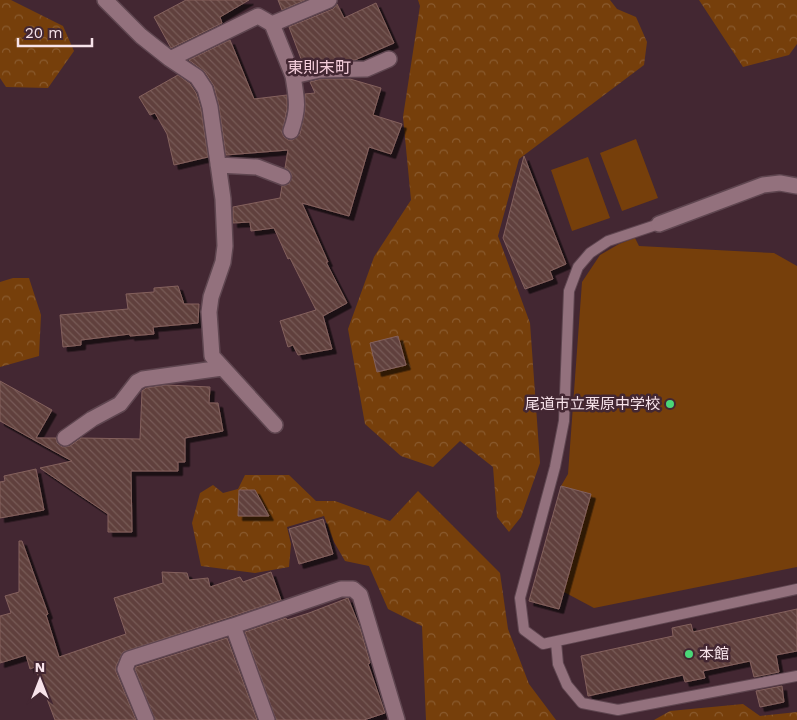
<svg xmlns="http://www.w3.org/2000/svg" width="797" height="720" font-family="'Work Sans','Noto Sans JP',sans-serif">
	<style>
		.forest { fill: url(#forest-crowns) }
		.pitch { fill: #763f0b }
		.building { fill: url(#building-back-hatch); stroke: #84615d; filter: url(#shadow) }
		.lines { fill: none; stroke-linecap: round; stroke-linejoin: round }
		.lane-casing { stroke: #5f4650; stroke-width: 12 }
		.street-casing { stroke: #5f4650; stroke-width: 18 }
		.lane { stroke: #93717d; stroke-width: 10 }
		.street { stroke: #93717d; stroke-width: 15 }
		.poi-dot { fill: #4ad778; stroke: #432732; stroke-width: 2 }
		.labels { text-anchor: middle; stroke-width: 5; stroke-linejoin: round; paint-order: stroke }
		.poi-label { font-size: 15px; fill: #f7e3ea; stroke: #432732; text-anchor: end }
		.neighbourhood-label { font-size: 16px; fill: #f5cfdc; stroke: #432732 }
	</style>
	<defs>
		<pattern id="forest-crowns" width="20" height="18" patternUnits="userSpaceOnUse" patternTransform="scale(1.25)"><rect width="20" height="18" fill="#763f0b"/><path d="M2 6a3 3 0 1 1 6 0M12 15a3 3 0 1 1 6 0" fill="none" stroke="#8a5b2f"/></pattern>
		<pattern id="building-back-hatch" width="6" height="6" patternUnits="userSpaceOnUse" patternTransform="scale(1.25)"><rect width="6" height="6" fill="#60403c"/><path d="M-1 5l2 2M0 0l6 6M5-1l2 2" fill="none" stroke="#785b58"/></pattern>
		<filter id="shadow"><feDropShadow dx="4.5" dy="4.5" stdDeviation="0" flood-color="#0009"/></filter>
	</defs>
	<rect width="100%" height="100%" fill="#432732"/>
	<!-- forest -->
	<path class="forest" d="M0 0H11L63 26 74 51 48 88 6 87 0 78Z
		M418 0H610L617 9 636 17 647 42 644 65 519 159 498 236 530 323 540 463 521 517 509 532 497 517 493 467 460 441 433 467 401 456 365 424 348 329 374 257 411 200 403 117 420 6Z
		M699 0H797V44L789 55 743 67Z
		M13 278H29L41 315 39 356 0 367V282Z
		M245 475H289L316 501H335L390 521 418 491 500 573 508 629 529 684 556 720H426L422 626 388 609 369 566 345 561 334 542 324 516 287 527 291 544 289 567 255 573 201 566 192 523 200 493 213 485 223 493 238 489Z
		M743 704 760 716 797 712V720H654L670 711Z"/>
	<!-- pitch -->
	<path class="pitch" d="M636 139 658 198 622 211 600 153Z
		M588 157 610 218 572 231 551 170Z
		M635 238 639 246 774 253 797 266V567L594 608 564 592 591 494 561 486 568 474 582 282 600 255 619 244Z"/>
	<!-- building -->
	<path class="building" d="M186 0H249L220 17 222 23 171 48 154 17Z
		M278 0H305L282 10Z
		M376 3 394 43 355 60 320 61 303 64 289 27 333 9 337 4 344 18Z
		M230 40 254 99 287 95V109L282 133 284 137 288 140H293L300 134 305 111V94L315 93 310 82 321 79H350L381 88 373 115 402 124 391 154 369 147 349 216 302 203 328 262H326L347 303 323 316 332 349 298 355 293 345 288 347 280 321 316 310 290 258 288 259 274 228 251 231 250 222 233 223V207L280 198 282 186 289 184 292 176 290 171 285 168 288 150 226 155 219 106 214 86 205 72 189 60Z
		M178 75 190 84 196 93 201 109 208 157 174 165 167 134 155 113 150 115 139 97Z
		M524 156 566 264 550 271 553 279 525 289 503 238Z
		M178 286 184 304H199L198 323 153 327 154 334 130 336V334L81 340V345L63 347 60 315 128 309 126 294 154 292V288Z
		M398 336 406 365 377 372 370 343Z
		M0 381 52 410 36 438H56L57 443 62 447 70 446 81 438 140 439 142 391 146 388 166 385 210 387 209 403H218L223 431 185 438V462H178V471H131L132 532H108V514L40 468 72 461 0 421Z
		M36 469 44 510 0 518V482L5 481 4 476Z
		M561 486 591 494 559 609 529 601Z
		M239 490H255L269 516H238Z
		M323 519 333 554 299 564 289 529Z
		M19 541H22L48 614 46 615 59 657 126 634 114 598 163 583 162 572 187 573 189 580 208 578 210 587 240 577 243 582 271 572 281 600 123 652 116 666V672L136 720H55L35 667 30 669 26 655 0 663V616L11 613 5 596 19 592Z
		M348 598 360 628 370 663 368 664 385 713 364 720H276L245 632 286 618 287 620 309 613Z
		M797 609V651L776 655 779 672 754 677 750 661 703 671 705 678 685 682 683 675 588 696 581 656 673 636 672 628 691 624 693 632Z
		M227 638 257 720H155L135 669 136 667Z
		M782 686 784 702 760 707 756 691Z"/>
	<g class="lines">
		<!-- lane casing -->
		<g class="lane-casing">
			<path id="lane" d="M659 224 608 241 590 253 578 267 569 291 564 421 555 467 520 598 524 630 543 644 797 589
				M556 642 558 664 567 685 582 703 618 710 797 676"/>
		</g>
		<!-- street casing -->
		<g class="street-casing">
			<path id="street" d="M105 0 141 36 170 59 197 77 205 89 210 107 223 199 225 246 223 262 211 297 209 312 212 356 275 425
				M272 24 329 0
				M170 59 258 16 272 24 293 76 320 70 366 69 389 59
				M291 131C299 108 297 100 293 76
				M218 165 257 167 283 177
				M659 224 763 185 780 183 797 186
				M65 438 92 419 120 404 137 382 143 379 222 368
				M233 626 267 720
				M146 720 125 669 129 659 233 626 341 589H353L360 595 397 720"/>
		</g>
		<!-- lane -->
		<use href="#lane" class="lane"/>
		<!-- street -->
		<use href="#street" class="street"/>
	</g>
	<!-- markers -->
	<g class="poi-dot">
		<circle cx="670" cy="404" r="5"/>
		<circle cx="689" cy="654" r="5"/>
	</g>
	<g class="labels">
		<!-- poi labels -->
		<g class="poi-label">
			<text x="660" y="409">尾道市立栗原中学校</text>
			<text x="699" y="659" text-anchor="start">本館</text>
		</g>
		<!-- neighbourhood labels -->
		<g class="neighbourhood-label">
			<text x="319" y="73">東則末町</text>
		</g>
	</g>
	<!-- north arrow -->
	<g transform="translate(40 680)" stroke="#432732" stroke-width="4" paint-order="stroke">
	<path d="M0-4L9 19L0 12L-9 19Z" fill="#f7e3ea"/>
	<text y="-8" font-size="14" font-weight="bold" text-anchor="middle" fill="#f7e3ea">N</text>
	</g>
	<!-- scale -->
	<path d="M18 38v8h74v-8" fill="none" stroke="#f7e3ea" stroke-width="2.5"/>
	<text x="25" y="38" font-size="15" fill="#f7e3ea" stroke="#432732" stroke-width="4" paint-order="stroke">20 m</text>
</svg>
